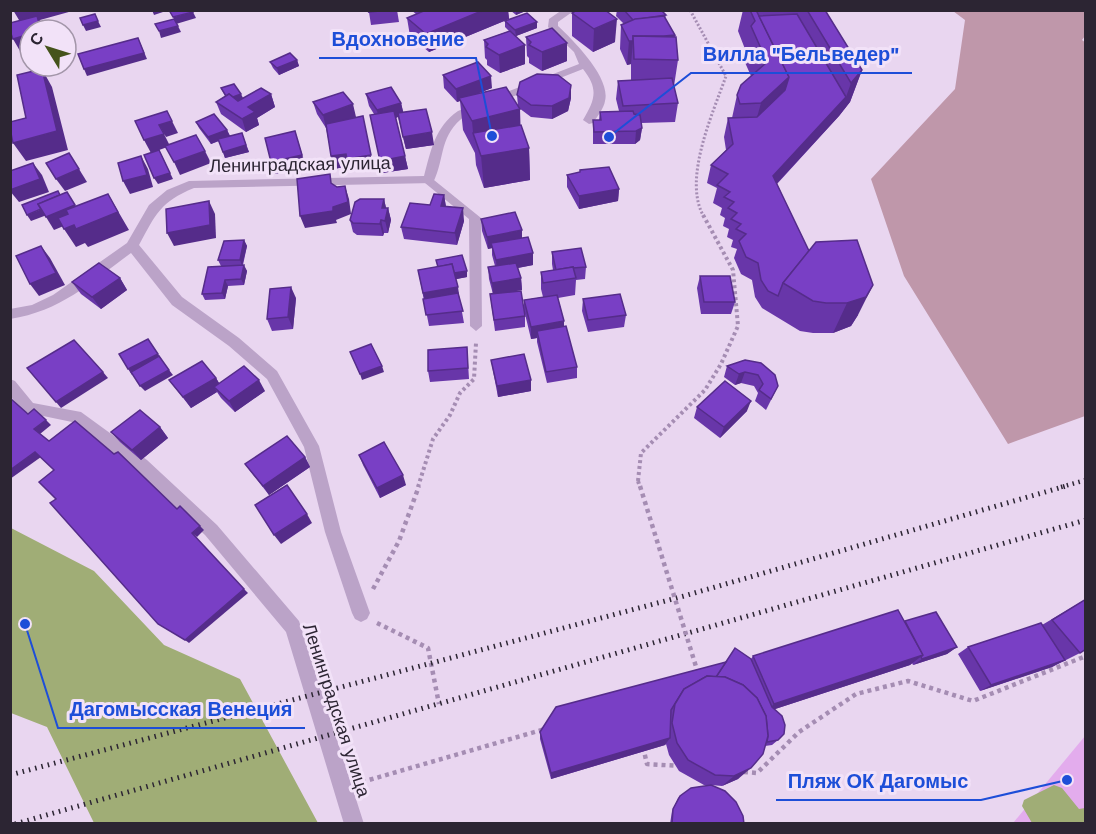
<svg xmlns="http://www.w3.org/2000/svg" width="1096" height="834" font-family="'Work Sans',sans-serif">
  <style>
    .green { fill: #bf97aa }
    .sand { fill: #e3aced }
    .water { fill: #a0ad76 }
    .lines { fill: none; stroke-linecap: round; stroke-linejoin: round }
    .path-far2 { stroke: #a58db3; stroke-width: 3; stroke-dasharray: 2 2; stroke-linecap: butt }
    .path-far1 { stroke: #a58db3; stroke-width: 4; stroke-dasharray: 3 3; stroke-linecap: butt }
    .path { stroke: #a58db3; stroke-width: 4.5; stroke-dasharray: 4 4; stroke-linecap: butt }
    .service { fill: #bba3c8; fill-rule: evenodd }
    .minor { fill: #bba3c8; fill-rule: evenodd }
    .rail-far1 { stroke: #2c2533; stroke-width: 4.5; stroke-dasharray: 1.5 4.5; stroke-linecap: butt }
    .rail { stroke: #2c2533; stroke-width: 5; stroke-dasharray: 1.5 5; stroke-linecap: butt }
    .path-bridge-far1 { stroke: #a58db3; stroke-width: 4; stroke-dasharray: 3 3; stroke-linecap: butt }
    .path-bridge { stroke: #a58db3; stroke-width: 4.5; stroke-dasharray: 4 4; stroke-linecap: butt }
    .wall { fill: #6836a9 }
    .shaded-wall { fill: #552c8a }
    .building { fill: #793fc5; stroke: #552c8a; stroke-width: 1.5 }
    .labels { text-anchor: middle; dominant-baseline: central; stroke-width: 6; stroke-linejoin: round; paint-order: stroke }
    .street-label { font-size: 18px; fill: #2c2533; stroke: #f2e2f8 }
    .leader { fill: none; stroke: #1d4ed8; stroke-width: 2 }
    .callout-dot { fill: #1d4ed8; stroke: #f2e2f8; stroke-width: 2 }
    .callout-label { font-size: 20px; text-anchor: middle; font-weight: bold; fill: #1d4ed8; stroke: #f2e2f8; stroke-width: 6; stroke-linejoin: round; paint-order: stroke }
  </style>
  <rect width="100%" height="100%" fill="#e9d6f0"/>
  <polygon class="green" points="953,11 1085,11 1085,36 1082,40 1086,43 1085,416 1008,444 904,276 871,179 955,89 965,20"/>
  <polygon class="sand" points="1085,736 1085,823 1013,823"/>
  <g class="water">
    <polygon points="11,528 94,571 164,645 240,679 318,823 94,823 47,727 11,713"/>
    <polygon points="1054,785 1062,788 1079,809 1085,808 1085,823 1032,823 1022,806 1024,800"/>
  </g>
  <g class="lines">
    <path class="path-far2" d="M690 10 726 76C713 113 683 178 703 215"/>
    <g class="path-far1">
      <polyline points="638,481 641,453 705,390 721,364 738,326 733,270 702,213"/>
      <polyline points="418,487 433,439 450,415 460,393 474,379 476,343"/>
    </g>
    <g class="path">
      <polyline points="373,589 399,541 419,486"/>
      <polyline points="377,623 428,648 439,704"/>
      <polyline points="643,747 647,764 680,766"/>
      <polyline points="744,772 757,773 799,732 856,694 908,681 973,701 1086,656"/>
      <polyline points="362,782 545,729"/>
    </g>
    <polygon class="service" points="429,176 481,218 482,326 476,331 470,326 469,219 425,183 425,177"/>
    <g class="minor">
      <path d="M562 10H575L558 22V26C574 41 611 78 605 101 604 108 597 117 593 123L589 124 583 120C595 100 599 89 583 69L466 115C438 136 446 156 433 183L194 188C160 202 156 214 139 245L182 297 239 338 277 371 319 446 341 532 370 613 367 619 361 622 355 619 352 613 325 532 304 447 267 379 229 346 172 305 131 253C90 283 61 311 10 319V309L32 305 53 295 127 243 149 205 167 190 189 181 424 176C431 150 435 127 458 111L579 64 574 52 548 27 549 19Z"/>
      <polygon points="10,379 15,381 33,403 81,412 147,460 217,525 299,621 364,824 344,824 286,632 205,535 135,470 72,422 24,412 10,396"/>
    </g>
    <polyline class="rail-far1" points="1061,487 1086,480"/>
    <g class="rail">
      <polyline points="10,775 684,596 1066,486"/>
      <polyline points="15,824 1086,520"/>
    </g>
    <polyline class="path-bridge-far1" points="638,481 640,487"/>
    <polyline class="path-bridge" points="640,486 698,673"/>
  </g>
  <g class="wall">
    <polygon points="370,10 397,10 399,22 371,25 369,12"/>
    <polygon points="411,10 508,10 509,19 429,52 410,36 407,18 416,14"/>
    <polygon points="510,10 528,10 516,15"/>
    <polygon points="617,10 661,10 666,15 665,18 675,35 678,60 674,86 678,103 675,122 641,123 642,128 640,140 635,144 593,144 593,120 599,120 600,112 619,111 616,99 618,81 631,80 631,64 627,65 620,49 621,25 624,24 616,16"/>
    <polygon points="743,10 825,10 862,70 850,102 839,116 777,184 809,251 858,315 851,326 833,333 813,333 800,331 762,308 755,297 752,280 741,274 734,258 737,249 731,247 733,240 727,237 729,229 723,226 725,218 720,215 722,208 713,203 717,188 707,183 711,165 726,150 724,137 728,118 732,118 737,95 751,76 743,58 745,49 738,31"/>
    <polygon points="572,13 615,42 593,52 572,36"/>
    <polygon points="505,21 537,22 537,28 516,36 525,64 500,73 487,65 487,60 485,58 484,40 509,31 505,27"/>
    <polygon points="526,37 567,61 542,71 529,63 529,58 527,56"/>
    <polygon points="297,60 299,66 279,75 273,68 270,62"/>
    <polygon points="443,75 492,88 479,93 518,106 517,95 571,98 568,111 552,119 531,117 519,108 520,125 529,148 530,180 484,188 476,165 475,153 463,130 460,101 457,102 444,88"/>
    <polygon points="221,88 243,98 271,94 275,107 257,118 259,125 246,132 221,114 216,102 225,96"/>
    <polygon points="366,94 401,103 403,112 434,145 406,149 398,117 396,118 408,169 382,173 374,114 369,106"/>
    <polygon points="313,102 356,117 351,119 373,167 351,171 349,166 334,169 326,128 317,114"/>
    <polygon points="196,122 227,130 230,136 242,133 249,152 225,158 219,141 211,144 199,128"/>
    <polygon points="580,170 619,189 618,201 579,209 567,187 567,175 580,172"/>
    <polygon points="444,195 446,207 464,221 457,245 404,239 401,227"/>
    <polygon points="384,199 386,208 388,208 391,220 388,233 384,233 383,236 357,235 353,232 350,220"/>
    <polygon points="481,219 522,238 533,253 533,265 518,268 521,278 522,290 513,291 524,311 524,300 543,297 541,289 541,272 553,270 552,264 552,252 586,267 585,279 576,280 575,295 558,298 564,321 564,326 577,367 577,378 547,383 537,342 537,338 531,339 525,314 525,327 495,331 490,294 493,294 489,279 488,267 495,266 492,255 492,248 488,249 482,231"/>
    <polygon points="244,240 247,246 243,265 247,271 244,285 228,286 225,299 205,300 202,294 221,266 218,260"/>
    <polygon points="436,260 467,271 467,277 456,279 464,323 429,326 418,270 438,267"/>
    <polygon points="700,276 735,302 731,314 701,314 697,288"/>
    <polygon points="120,278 127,290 101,309 81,294 72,282"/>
    <polygon points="296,298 293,329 272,331 267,319"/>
    <polygon points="583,299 626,315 624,327 588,332 582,311"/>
    <polygon points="467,347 469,379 430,382 428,371"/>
    <polygon points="491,360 531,380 531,391 498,397 493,371"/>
    <polygon points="745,360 778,386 766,410 755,401 758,393 754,386 741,383 735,385 724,377 727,366"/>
    <polygon points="216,378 219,383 265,391 235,412 221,398 217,392 191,408 169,380"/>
    <polygon points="697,407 747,411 720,438 694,418"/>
    <polygon points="160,427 168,438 141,460 120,442 111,432"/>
    <polygon points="359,455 406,485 380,498 363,465"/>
    <polygon points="305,457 310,467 269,495 245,464"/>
    <polygon points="1086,599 1080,653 1052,667 980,691 958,654 968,647 1042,625"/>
    <polygon points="905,621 957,647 947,654 913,665 912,663 910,665 775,709 778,740 772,745 765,746 738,779 722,786 711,785 744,824 670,824 672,811 678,798 680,796 710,785 704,785 679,771 669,755 666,744 665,745 551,779 540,739 540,732 751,659 753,656"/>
  </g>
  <g class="shaded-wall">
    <polygon points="13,10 76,10 40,20 45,30 22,25"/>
    <polygon points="152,10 169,10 154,15"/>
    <polygon points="484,10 508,10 509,19 429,52 426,34"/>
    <polygon points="516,10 528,10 516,15"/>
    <polygon points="193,12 196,18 176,24 173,17"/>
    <polygon points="617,19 615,42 593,52 594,29"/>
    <polygon points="98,21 101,27 86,31 83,25"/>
    <polygon points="537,22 537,28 516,36 515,30"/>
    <polygon points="178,26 181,32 161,38 159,31"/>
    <polygon points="30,34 30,49 20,51 13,39"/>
    <polygon points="138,38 147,59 87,76 84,69"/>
    <polygon points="629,41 633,41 631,64 627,65"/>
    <polygon points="567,43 567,61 542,71 542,52"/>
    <polygon points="525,45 525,64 500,73 499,55"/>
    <polygon points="297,60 299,66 279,75 277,68"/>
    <polygon points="42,69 52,87 68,150 26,161 13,143 57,131"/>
    <polygon points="862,70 850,102 839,116 767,194 773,176 846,97 851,83"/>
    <polygon points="491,76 492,88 461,100 459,98 460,101 457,102 456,89"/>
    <polygon points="789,77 780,109 752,135 761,103"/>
    <polygon points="571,85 571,98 568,111 552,119 552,106"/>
    <polygon points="241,94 244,100 231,105 229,98"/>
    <polygon points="271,94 275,107 257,118 259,125 246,132 242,119 248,107"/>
    <polygon points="401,103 404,115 379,123 377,110"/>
    <polygon points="353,104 356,117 326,128 323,115"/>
    <polygon points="520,109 521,141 473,133 475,153 472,121"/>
    <polygon points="363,116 373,167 351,171 349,166 334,169 331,156"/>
    <polygon points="172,121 178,133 166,137 159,125"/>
    <polygon points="642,128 640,140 635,144 636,131"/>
    <polygon points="227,130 230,136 211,144 208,137"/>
    <polygon points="295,131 306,167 275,174 271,162"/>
    <polygon points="432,132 434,145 406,149 403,137"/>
    <polygon points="164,134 170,146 151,153 144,140"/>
    <polygon points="246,145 249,152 225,158 223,152"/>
    <polygon points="529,148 530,180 484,188 481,156"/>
    <polygon points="159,150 173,179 158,184 154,178"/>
    <polygon points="205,151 211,163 180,175 174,162"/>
    <polygon points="141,156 148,169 153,187 130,194 123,181"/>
    <polygon points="405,156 408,169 382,173 380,161"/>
    <polygon points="33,163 42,175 49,192 19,202 10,191 10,190"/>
    <polygon points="79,169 87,182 65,191 56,179"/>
    <polygon points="345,186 349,199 351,214 336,220 337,223 305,228 300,216 333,207"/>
    <polygon points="619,189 618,201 579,209 579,196"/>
    <polygon points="67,192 83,218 54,230 46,217"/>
    <polygon points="108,194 129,230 88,247 85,243 76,247 64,229"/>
    <polygon points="444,195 446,207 441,206"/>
    <polygon points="384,199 387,212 388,208 391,220 388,233 382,208"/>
    <polygon points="64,200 68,207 31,221 27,215"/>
    <polygon points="209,201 215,214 216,238 174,246 167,233"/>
    <polygon points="463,208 464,221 457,245 455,233"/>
    <polygon points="381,220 384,233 383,236 380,224"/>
    <polygon points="522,230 522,242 491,243 492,248 488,249 487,237"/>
    <polygon points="244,240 247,246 242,266 240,260"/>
    <polygon points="41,246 50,258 65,285 39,296 30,284"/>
    <polygon points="533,253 533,265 497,272 496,260"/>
    <polygon points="244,265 247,271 244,285 241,279"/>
    <polygon points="467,271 467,277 442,282 441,276"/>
    <polygon points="120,278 127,290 101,309 92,297"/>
    <polygon points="521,278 522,290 493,295 492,283"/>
    <polygon points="225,280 228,286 225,299 222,293"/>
    <polygon points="873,285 858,315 851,326 833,333 847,303"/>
    <polygon points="291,287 296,298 293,329 288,317"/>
    <polygon points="458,287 460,304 427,310 423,293"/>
    <polygon points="564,321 564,333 537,331 537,338 531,339 531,327"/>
    <polygon points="148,339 162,360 132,375 128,369"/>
    <polygon points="382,366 384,372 362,380 360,374"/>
    <polygon points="169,370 173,375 145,391 140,386"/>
    <polygon points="103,372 108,378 61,408 56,402"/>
    <polygon points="745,372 741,383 735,385 739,374"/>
    <polygon points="216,378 222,388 214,387 217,392 191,408 183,397"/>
    <polygon points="259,380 265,391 235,412 229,401"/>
    <polygon points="531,380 531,391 498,397 497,386"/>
    <polygon points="751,401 747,411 720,438 724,427"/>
    <polygon points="46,420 51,425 40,434 34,429"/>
    <polygon points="160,427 168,438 141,460 132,450"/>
    <polygon points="35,452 41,457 10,479 10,470"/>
    <polygon points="305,457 310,467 269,495 263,486"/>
    <polygon points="403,475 406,485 380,498 377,488"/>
    <polygon points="307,514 312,523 281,544 274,535"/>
    <polygon points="200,526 204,530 197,537 192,533"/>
    <polygon points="244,589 248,593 189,643 185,640"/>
    <polygon points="957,647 947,654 913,665 922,659"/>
    <polygon points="923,655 910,665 766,712 774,704"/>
    <polygon points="1065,660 1052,667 980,691 991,685"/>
    <polygon points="670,738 665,745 551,779 551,773"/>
    <polygon points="751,768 738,779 722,786 734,776"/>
  </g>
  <g class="building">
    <polygon points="169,10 192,10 193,12 173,17"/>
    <polygon points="370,10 389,10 369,12"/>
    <polygon points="426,10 484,10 426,34 407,18"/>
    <polygon points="577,10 605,10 617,19 594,29 572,13"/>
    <polygon points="624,10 661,10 666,15 633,20"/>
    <polygon points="750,10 756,10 789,77 761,103 740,104 737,95 741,85 767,62 751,26 755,21"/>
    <polygon points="807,10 825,10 862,70 851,83"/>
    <polygon points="527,13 537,22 515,30 505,21"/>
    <polygon points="95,14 98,21 83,25 80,18"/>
    <polygon points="797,14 846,97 773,176 809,251 783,283 778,296 768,291 761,280 758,263 746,257 739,241 746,234 736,229 741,224 731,219 737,213 728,208 734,202 724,197 730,192 717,185 728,174 711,165 733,144 728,118 757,117 785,90 789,77 759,16"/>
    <polygon points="37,16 41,30 30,30 30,34 13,39 10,31 10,23"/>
    <polygon points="664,16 675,35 664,36 633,36 633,41 629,41 621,25 635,19"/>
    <polygon points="174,19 178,26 159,31 155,24"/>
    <polygon points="552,28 567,43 542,52 529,45 531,42 526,37"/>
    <polygon points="510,31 525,45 499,55 486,47 488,44 484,40"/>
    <polygon points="633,36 676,37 678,60 634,59"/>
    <polygon points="138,38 144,53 84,69 78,54"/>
    <polygon points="290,53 297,60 277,68 270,62"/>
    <polygon points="478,62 491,76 456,89 443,75"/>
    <polygon points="42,69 57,131 13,143 10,129 10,122 26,118 17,75"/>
    <polygon points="537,74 558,75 571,85 569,98 552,106 531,105 517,95 520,82"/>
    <polygon points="672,78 678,103 623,106 618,81"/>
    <polygon points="234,84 241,94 233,97 229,94 226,96 221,88"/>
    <polygon points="391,87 401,103 377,110 366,94"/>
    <polygon points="506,87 520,109 472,121 459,98"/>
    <polygon points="261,88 271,94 248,107 255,112 242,119 216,102 229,94 238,101"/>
    <polygon points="343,92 353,104 323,115 313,102"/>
    <polygon points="426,109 432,132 403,137 398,113"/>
    <polygon points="167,111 172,121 159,125 164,134 144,140 135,121"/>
    <polygon points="394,111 405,156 380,161 370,115"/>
    <polygon points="633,111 634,114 640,115 642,128 636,131 594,132 593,120 601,120 600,112"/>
    <polygon points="214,114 227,130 208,137 196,122"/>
    <polygon points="363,116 371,155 347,159 346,154 331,156 326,124"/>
    <polygon points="521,125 529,148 481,156 473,133"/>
    <polygon points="295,131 302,155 271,162 265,138"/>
    <polygon points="242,133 246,145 223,152 218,139"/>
    <polygon points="196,135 205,151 174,162 165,146"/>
    <polygon points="159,150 170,173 154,178 144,155"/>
    <polygon points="69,153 79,169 56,179 46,163"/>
    <polygon points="141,156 147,175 123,181 118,163"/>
    <polygon points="33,163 40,179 10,190 10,171"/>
    <polygon points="609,167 619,189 579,196 567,175 580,172 580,170"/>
    <polygon points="330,174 331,183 337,187 345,186 348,202 333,207 333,211 300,216 297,179"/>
    <polygon points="58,191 60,195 38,204 41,209 27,215 22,205"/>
    <polygon points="67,192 75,205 46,217 38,204"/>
    <polygon points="108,194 118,212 76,229 74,225 64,229 58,218 68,214 66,210"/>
    <polygon points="434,194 444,195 441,206 463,208 455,233 401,227 410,203 430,205"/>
    <polygon points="360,199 384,199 382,208 388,208 385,221 381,220 380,224 353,223 350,220 355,202"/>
    <polygon points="209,201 210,225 167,233 166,209"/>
    <polygon points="515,212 522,230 487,237 481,219"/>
    <polygon points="528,237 533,253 496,260 491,243"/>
    <polygon points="244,240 240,260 218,260 224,241"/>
    <polygon points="857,240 873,285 866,297 847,303 826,303 813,301 783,283 816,242"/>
    <polygon points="41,246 56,273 30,284 16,256"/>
    <polygon points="581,248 586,267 573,268 573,267 556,270 552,252"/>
    <polygon points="462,255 467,271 454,273 452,264 438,267 436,260"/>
    <polygon points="99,263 120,278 92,297 72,282"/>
    <polygon points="516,263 521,278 492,283 488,267"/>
    <polygon points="452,264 458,287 423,293 418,270"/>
    <polygon points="244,265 241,279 225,280 222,293 202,294 208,267"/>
    <polygon points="573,267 576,278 543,283 541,272"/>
    <polygon points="700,276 730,276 735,302 704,302"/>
    <polygon points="291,287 288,317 267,319 270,289"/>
    <polygon points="521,291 525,316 494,320 490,294"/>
    <polygon points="458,293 463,311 426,315 423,299"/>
    <polygon points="620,294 626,315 588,320 583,299"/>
    <polygon points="557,295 564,321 531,327 524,300"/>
    <polygon points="566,326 577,367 546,372 537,331"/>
    <polygon points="148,339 158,354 128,369 119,354"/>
    <polygon points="74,340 103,372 56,402 27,368"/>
    <polygon points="371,344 382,366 360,374 350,352"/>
    <polygon points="467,347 468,368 428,371 428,350"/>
    <polygon points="524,354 531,380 497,386 491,360"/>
    <polygon points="159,356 169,370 140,386 131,372"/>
    <polygon points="745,360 761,363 775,375 778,386 771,399 759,390 763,384 758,375 745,372 739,374 727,366"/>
    <polygon points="202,361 216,378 183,397 169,380"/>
    <polygon points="244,366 259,380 229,401 214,387"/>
    <polygon points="725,381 751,401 724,427 697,407"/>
    <polygon points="10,398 28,414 34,409 46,420 34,429 49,441 75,421 114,454 118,452 177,509 180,506 200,526 192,533 244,589 185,640 158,624 50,503 56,499 39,482 54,470 35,452 10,470"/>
    <polygon points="140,410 160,427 132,450 111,432"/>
    <polygon points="287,436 305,457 263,486 245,464"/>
    <polygon points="384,442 403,475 377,488 359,455"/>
    <polygon points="287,485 307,514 274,535 255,505"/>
    <polygon points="1086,599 1086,649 1080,653 1052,620"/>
    <polygon points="898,610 923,655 774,704 753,656"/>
    <polygon points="936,612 957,647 922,659 921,657 923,655 905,621"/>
    <polygon points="1041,623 1065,660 991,685 968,647"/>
    <polygon points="735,648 751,659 772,707 782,716 785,725 784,734 778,740 767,742 768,736 766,716 757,698 743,685 725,677 716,677"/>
    <polygon points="726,662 716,677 707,676 684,689 671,710 670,738 551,773 540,732 556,707"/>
    <polygon points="707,676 725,677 743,685 757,698 766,716 768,736 763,754 751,768 734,776 715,775 688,760 677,743 672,723 675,704 684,689"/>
    <polygon points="711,785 725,791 736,802 743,816 744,824 672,824 673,809 680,796 691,788"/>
  </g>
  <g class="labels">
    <g class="street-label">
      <text transform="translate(300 164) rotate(-1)">Ленинградская улица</text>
      <text transform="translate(337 710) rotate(72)">Ленинградская улица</text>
    </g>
  </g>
  <path class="leader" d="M492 136L476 58H319M609 137L691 73H912M25 624L58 728H305M1067 780L981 800H776"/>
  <g class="callout-dot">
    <circle cx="492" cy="136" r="6"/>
    <circle cx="609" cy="137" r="6"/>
    <circle cx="25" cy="624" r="6"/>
    <circle cx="1067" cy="780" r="6"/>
  </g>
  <g class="callout-label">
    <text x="398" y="46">Вдохновение</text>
    <text x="801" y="61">Вилла "Бельведер"</text>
    <text x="181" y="716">Дагомысская Венеция</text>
    <text x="878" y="788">Пляж ОК Дагомыс</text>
  </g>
  <rect width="1096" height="834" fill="none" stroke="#2c2533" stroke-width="24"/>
  <g transform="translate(48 48) rotate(308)"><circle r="28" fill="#f2e2f8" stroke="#a396a9" stroke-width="1.5"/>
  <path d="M0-4.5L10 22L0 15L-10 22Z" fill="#45531b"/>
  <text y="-9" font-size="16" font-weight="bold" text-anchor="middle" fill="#2c2533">С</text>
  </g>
</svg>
